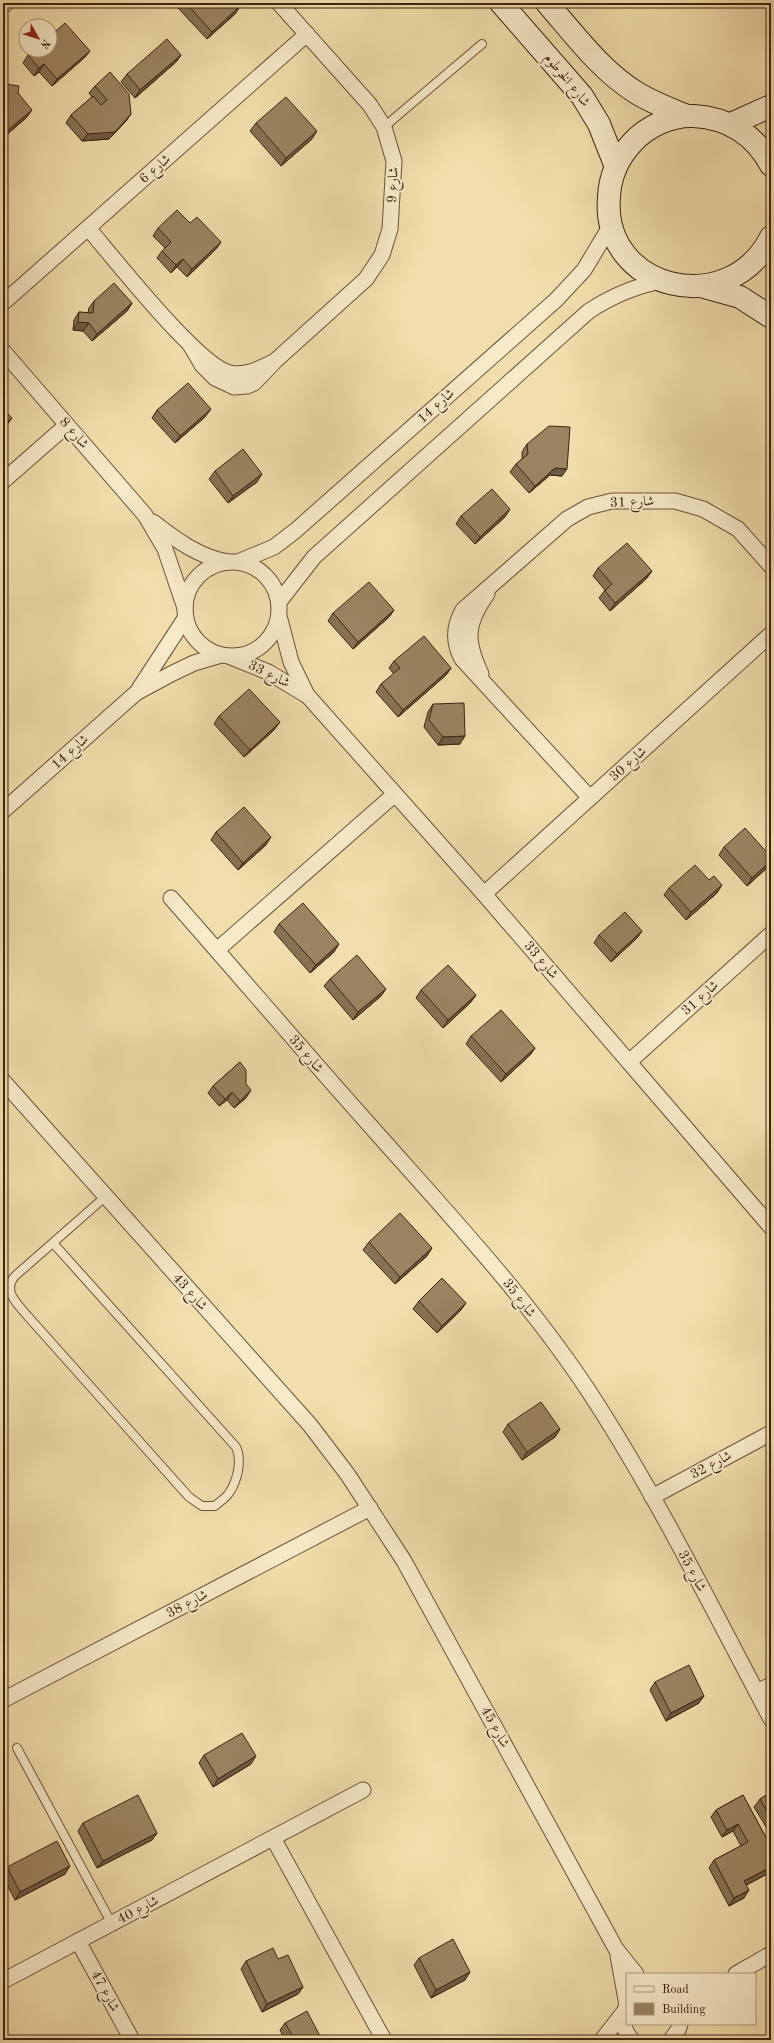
<svg xmlns="http://www.w3.org/2000/svg" width="774" height="2043" font-family="'Old Standard TT',Amiri,serif">
  <style>
    .lines { fill: none; stroke-linecap: round; stroke-linejoin: round }
    .lane-casing { stroke: #6b5238; stroke-width: 10 }
    .street-casing { stroke: #6b5238; stroke-width: 17 }
    .secondary-casing { stroke: #3e2311; stroke-width: 24 }
    .lane { stroke: #f7eac9; stroke-width: 8 }
    .street { stroke: #f7eac9; stroke-width: 15 }
    .secondary { stroke: #f7eac9; stroke-width: 22 }
    .wall { fill: #867254; stroke: #3e2311 }
    .shaded-wall { fill: #6d5c45; stroke: #3e2311 }
    .building { fill: #9c8462; stroke: #3e2311 }
    .labels { text-anchor: middle; dominant-baseline: central; stroke-width: 3.5; stroke-linejoin: round; paint-order: stroke }
    .street-label { font-size: 14px; fill: #3e2311; stroke: #f7eac9 }
  </style>
  <rect width="100%" height="100%" fill="#f2deac"/>
  <filter id="stains"><feTurbulence type="fractalNoise" baseFrequency=".005" numOctaves="4"/><feColorMatrix values="0 0 0 0 .2 0 0 0 0 .09 0 0 0 0 .02 0 0 0 .5 -.17"/></filter>
  <radialGradient id="worn" r=".72"><stop offset=".6" stop-color="#630" stop-opacity="0"/><stop offset="1" stop-color="#630" stop-opacity=".3"/></radialGradient>
  <g class="lines">
    <g class="lane-casing">
      <g id="lane">
        <polyline points="384,127 482,44"/>
        <path d="M53 1243 236 1447C242 1460 238 1480 229 1493 226 1498 219 1502 215 1506H202L189 1497 24 1312C15 1301 3 1290 15 1276L105 1197"/>
        <polyline points="17,1748 112,1924"/>
      </g>
    </g>
    <g class="street-casing">
      <g id="street">
        <polyline points="3,6 6,3"/>
        <path d="M88 228C113 257 198 366 230 373 245 376 257 370 271 363"/>
        <polyline points="3,303 307,34"/>
        <polyline points="191,346 202,365 215,378 234,387 247,386 254,383 275,361 366,279 382,255 390,229 394,161 384,127 370,105 279,3"/>
        <polyline points="3,351 145,515 165,549 185,608"/>
        <polyline points="3,481 67,425"/>
        <path d="M153 522C176 540 199 557 228 562"/>
        <circle cx="232" cy="609" r="47"/>
        <polyline points="238,562 274,547 295,531 556,300 584,270 611,225"/>
        <path d="M279 602 314 557 589 311C612 296 635 286 662 281"/>
        <polyline points="279,616 291,662 307,695 484,894 771,1227"/>
        <polyline points="231,657 268,672 306,695"/>
        <path d="M481 674C465 640 466 624 487 594"/>
        <polyline points="139,689 186,617"/>
        <path d="M590 798 462 659C453 642 453 627 463 610L567 519 588 507 612 501H675L703 509 738 529 771 566"/>
        <polyline points="3,811 136,693 171,674 194,663 221,655"/>
        <polyline points="484,894 771,634"/>
        <path d="M171 898C239 975 305 1053 374 1130 452 1218 534 1305 597 1404 661 1504 715 1614 771 1719"/>
        <polyline points="217,950 395,794"/>
        <polyline points="629,1062 771,934"/>
        <polyline points="3,1081 310,1425 348,1475 404,1561 616,1949 636,1974"/>
        <polyline points="652,1497 771,1433"/>
        <polyline points="757,1692 771,1685"/>
        <polyline points="3,1700 370,1508"/>
        <polyline points="273,1838 384,2040"/>
        <polyline points="78,1941 132,2040"/>
        <polyline points="618,1956 627,2005"/>
        <polyline points="736,1974 771,1954"/>
        <polyline points="3,1981 363,1790"/>
        <path d="M627 2005C621 2017 622 2029 632 2040"/>
        <polyline points="602,2040 624,2012"/>
        <polyline points="671,2040 678,2030 680,2024"/>
      </g>
    </g>
    <g class="secondary-casing">
      <g id="secondary">
        <polyline points="501,3 582,96 599,124 616,167"/>
        <path d="M547 3C575 35 601 71 637 93 653 103 670 109 687 116"/>
        <polyline points="731,124 771,106"/>
        <path d="M771 165C755 135 728 118 694 116 672 115 647 126 632 143 618 158 610 176 609 197 601 290 729 321 771 237"/>
        <polyline points="704,287 740,297 771,317"/>
      </g>
    </g>
    <use href="#lane" class="lane"/>
    <use href="#street" class="street"/>
    <use href="#secondary" class="secondary"/>
  </g>
  <g class="wall">
    <polygon points="182,3 237,3 240,6 235,14 207,39 178,8"/>
    <polygon points="90,51 84,58 52,86 39,72 34,76 23,63 28,55"/>
    <polygon points="181,55 176,62 135,98 121,82 127,74"/>
    <polygon points="3,86 18,93 27,117 3,138"/>
    <polygon points="95,86 131,114 126,121 109,139 82,141 66,123 71,115 92,97 89,93"/>
    <polygon points="256,123 312,139 281,166 250,131"/>
    <polygon points="190,223 221,242 216,249 187,277 177,267 171,273 157,258 162,251 165,248 153,236 158,228"/>
    <polygon points="94,301 132,303 127,311 92,341 83,331 73,330 74,320 79,312 88,313 89,308"/>
    <polygon points="157,410 205,417 175,443 152,418"/>
    <polygon points="527,444 562,476 550,475 529,493 510,472 516,464 522,459 522,452"/>
    <polygon points="215,471 257,482 228,503 209,479"/>
    <polygon points="461,516 505,517 475,544 456,524"/>
    <polygon points="598,568 652,571 646,579 610,611 599,598 605,590 593,576"/>
    <polygon points="394,610 389,617 353,649 328,621 333,613"/>
    <polygon points="394,661 451,668 446,675 398,717 376,692 381,684 394,674 389,668"/>
    <polygon points="433,704 460,744 438,745 424,727 428,712"/>
    <polygon points="219,716 274,730 244,757 214,724"/>
    <polygon points="216,832 266,845 238,870 211,840"/>
    <polygon points="724,847 771,857 771,862 768,867 747,886 719,855"/>
    <polygon points="709,880 717,893 686,920 664,895 669,888"/>
    <polygon points="279,924 334,952 310,973 274,932"/>
    <polygon points="642,931 637,938 611,962 594,943 599,935"/>
    <polygon points="330,979 381,996 353,1020 324,986"/>
    <polygon points="421,990 476,995 470,1003 443,1028 416,998"/>
    <polygon points="471,1036 535,1048 530,1055 501,1082 466,1044"/>
    <polygon points="240,1062 246,1098 234,1108 227,1100 219,1106 208,1093 213,1086"/>
    <polygon points="369,1242 427,1256 395,1284 363,1250"/>
    <polygon points="419,1301 461,1310 437,1333 413,1309"/>
    <polygon points="508,1424 560,1429 555,1437 522,1460 503,1432"/>
    <polygon points="655,1682 699,1703 666,1721 650,1690"/>
    <polygon points="204,1755 251,1764 213,1787 199,1763"/>
    <polygon points="771,1792 771,1835 754,1807 760,1799"/>
    <polygon points="743,1795 771,1847 771,1872 746,1885 744,1898 729,1906 709,1868 714,1860 741,1846 733,1831 722,1837 711,1817 716,1810"/>
    <polygon points="83,1823 157,1833 152,1840 97,1868 78,1831"/>
    <polygon points="7,1867 65,1874 15,1900 3,1877 3,1873"/>
    <polygon points="419,1958 465,1980 431,1998 414,1965"/>
    <polygon points="278,1959 303,1987 298,1994 262,2012 241,1969 246,1961"/>
    <polygon points="285,2023 322,2040 285,2040 280,2030"/>
  </g>
  <g class="shaded-wall">
    <polygon points="240,6 235,14 207,39 212,32"/>
    <polygon points="90,51 84,58 52,86 57,79"/>
    <polygon points="181,55 176,62 135,98 140,90"/>
    <polygon points="44,64 39,72 34,76 39,68"/>
    <polygon points="32,110 27,117 3,138 7,131"/>
    <polygon points="131,114 126,121 109,139 82,141 88,134"/>
    <polygon points="317,131 312,139 281,166 286,158"/>
    <polygon points="221,242 216,249 187,277 192,269"/>
    <polygon points="183,259 177,267 171,273 176,265"/>
    <polygon points="132,303 127,311 92,341 97,334"/>
    <polygon points="78,322 89,323 83,331 73,330"/>
    <polygon points="211,409 205,417 175,443 180,436"/>
    <polygon points="12,418 6,426 3,429 3,426"/>
    <polygon points="555,468 567,469 562,476 550,475 529,493 535,486"/>
    <polygon points="262,474 257,482 228,503 233,496"/>
    <polygon points="510,509 505,517 475,544 480,537"/>
    <polygon points="652,571 646,579 610,611 615,603"/>
    <polygon points="394,610 389,617 353,649 358,642"/>
    <polygon points="451,668 446,675 398,717 403,710"/>
    <polygon points="280,722 274,730 244,757 250,750"/>
    <polygon points="465,736 460,744 438,745 443,737"/>
    <polygon points="271,837 266,845 238,870 243,863"/>
    <polygon points="771,861 771,862 768,867 747,886 752,878"/>
    <polygon points="722,885 717,893 686,920 691,912"/>
    <polygon points="642,931 637,938 611,962 617,954"/>
    <polygon points="339,944 334,952 310,973 316,965"/>
    <polygon points="386,989 381,996 353,1020 358,1012"/>
    <polygon points="476,995 470,1003 443,1028 448,1020"/>
    <polygon points="535,1048 530,1055 501,1082 506,1074"/>
    <polygon points="251,1090 246,1098 234,1108 240,1101"/>
    <polygon points="232,1092 227,1100 219,1106 225,1099"/>
    <polygon points="432,1248 427,1256 395,1284 400,1277"/>
    <polygon points="466,1303 461,1310 437,1333 442,1326"/>
    <polygon points="560,1429 555,1437 522,1460 527,1452"/>
    <polygon points="704,1696 699,1703 666,1721 671,1713"/>
    <polygon points="256,1756 251,1764 213,1787 218,1779"/>
    <polygon points="738,1824 733,1831 722,1837 727,1830"/>
    <polygon points="157,1833 152,1840 97,1868 103,1861"/>
    <polygon points="70,1866 65,1874 15,1900 20,1892"/>
    <polygon points="771,1867 771,1872 739,1889 744,1881"/>
    <polygon points="749,1890 744,1898 729,1906 734,1898"/>
    <polygon points="470,1972 465,1980 431,1998 436,1990"/>
    <polygon points="303,1987 298,1994 262,2012 267,2004"/>
  </g>
  <g class="building">
    <polygon points="186,3 237,3 240,6 212,32"/>
    <polygon points="65,23 90,51 57,79 44,64 39,68 28,55 34,50 50,50 50,36"/>
    <polygon points="167,39 181,55 140,90 127,74"/>
    <polygon points="110,72 129,94 131,114 115,132 88,134 71,115 93,96 101,105 107,100 95,86"/>
    <polygon points="6,84 19,86 18,93 32,110 7,131 3,126 3,86"/>
    <polygon points="286,97 317,131 286,158 256,123"/>
    <polygon points="177,210 190,223 197,217 221,242 192,269 183,259 176,265 162,251 171,242 158,228"/>
    <polygon points="114,283 132,303 97,334 89,323 78,322 79,312 93,313 94,301"/>
    <polygon points="188,383 211,409 180,436 157,410"/>
    <polygon points="3,409 12,418 3,426"/>
    <polygon points="549,426 570,427 567,469 555,468 535,486 516,464 528,454 527,444"/>
    <polygon points="243,449 262,474 233,496 215,471"/>
    <polygon points="492,489 510,509 480,537 461,516"/>
    <polygon points="627,543 652,571 615,603 605,591 612,584 598,568"/>
    <polygon points="369,582 394,610 358,642 333,613"/>
    <polygon points="424,636 451,668 403,710 381,684 400,668 394,661"/>
    <polygon points="249,689 280,722 250,750 219,716"/>
    <polygon points="464,703 465,736 443,737 429,720 433,704"/>
    <polygon points="244,807 271,837 243,863 216,832"/>
    <polygon points="745,828 771,857 771,861 752,878 724,847"/>
    <polygon points="695,865 709,880 714,876 722,885 691,912 669,888"/>
    <polygon points="303,903 339,944 316,965 279,924"/>
    <polygon points="625,912 642,931 617,954 599,935"/>
    <polygon points="357,955 386,989 358,1012 330,979"/>
    <polygon points="448,965 476,995 448,1020 421,990"/>
    <polygon points="501,1010 535,1048 506,1074 471,1036"/>
    <polygon points="240,1062 246,1070 246,1084 251,1090 240,1101 232,1092 225,1099 213,1086"/>
    <polygon points="400,1213 432,1248 400,1277 369,1242"/>
    <polygon points="442,1278 466,1303 442,1326 419,1301"/>
    <polygon points="541,1402 560,1429 527,1452 508,1424"/>
    <polygon points="689,1665 704,1696 671,1713 655,1682"/>
    <polygon points="242,1733 256,1756 218,1779 204,1755"/>
    <polygon points="771,1792 771,1819 760,1799"/>
    <polygon points="138,1795 157,1833 103,1861 83,1823"/>
    <polygon points="743,1795 771,1847 771,1867 744,1881 749,1890 734,1898 714,1860 748,1842 738,1824 727,1830 716,1810"/>
    <polygon points="57,1841 70,1866 20,1892 7,1867"/>
    <polygon points="453,1939 470,1972 436,1990 419,1958"/>
    <polygon points="273,1948 278,1959 288,1955 303,1987 267,2004 246,1961"/>
    <polygon points="307,2011 322,2040 295,2040 285,2023"/>
  </g>
  <g class="labels">
    <g class="street-label">
      <text transform="translate(567 80) rotate(51)">شارع الخرطوم</text>
      <text transform="translate(155 169) rotate(-41)">شارع 6</text>
      <text transform="translate(393 185) rotate(-87)">شارع 9</text>
      <text transform="translate(436 406) rotate(-42)">شارع 14</text>
      <text transform="translate(74 433) rotate(49)">شارع 8</text>
      <text transform="translate(632 502) rotate(-2)">شارع 31</text>
      <text transform="translate(269 674) rotate(27)">شارع 33</text>
      <text transform="translate(70 752) rotate(-42)">شارع 14</text>
      <text transform="translate(628 764) rotate(-42)">شارع 30</text>
      <text transform="translate(541 960) rotate(49)">شارع 33</text>
      <text transform="translate(700 998) rotate(-42)">شارع 31</text>
      <text transform="translate(306 1054) rotate(49)">شارع 35</text>
      <text transform="translate(190 1292) rotate(48)">شارع 43</text>
      <text transform="translate(519 1298) rotate(52)">شارع 35</text>
      <text transform="translate(711 1465) rotate(-28)">شارع 32</text>
      <text transform="translate(692 1571) rotate(62)">شارع 35</text>
      <text transform="translate(187 1604) rotate(-28)">شارع 38</text>
      <text transform="translate(495 1727) rotate(61)">شارع 45</text>
      <text transform="translate(138 1910) rotate(-28)">شارع 40</text>
      <text transform="translate(105 1991) rotate(61)">شارع 47</text>
    </g>
  </g>
  <rect width="774" height="2043" fill="none" stroke="#f2deac" stroke-width="16"/>
  <rect x="4" y="4" width="766" height="2035" fill="none" stroke="#3e2311" stroke-width="2"/>
  <rect x="8" y="8" width="758" height="2027" fill="none" stroke="#3e2311"/>
  <rect x="626" y="1973" width="130" height="52" fill="#f7eac9" stroke="#ad9a7f"/>
  <rect x="634" y="1986" width="20" height="6" fill="#f7eac9" stroke="#ad9a7f"/>
  <text x="662" y="1993" font-size="12" fill="#3e2311">Road</text>
  <rect x="634" y="2003" width="20" height="12" fill="#9c8462" stroke="#ad9a7f"/>
  <text x="662" y="2013" font-size="12" fill="#3e2311">Building</text>
  <g transform="translate(38 38) rotate(129)"><circle r="19" fill="#f7eac9" stroke="#ad9a7f"/>
  <path d="M0-3L7 15L0 10L-7 15Z" fill="#8f2418"/>
  <text y="-6" font-size="11" font-weight="bold" text-anchor="middle" fill="#3e2311">N</text>
  </g>
  <rect width="100%" height="100%" filter="url(#stains)"/>
  <rect width="100%" height="100%" fill="url(#worn)"/>
</svg>
